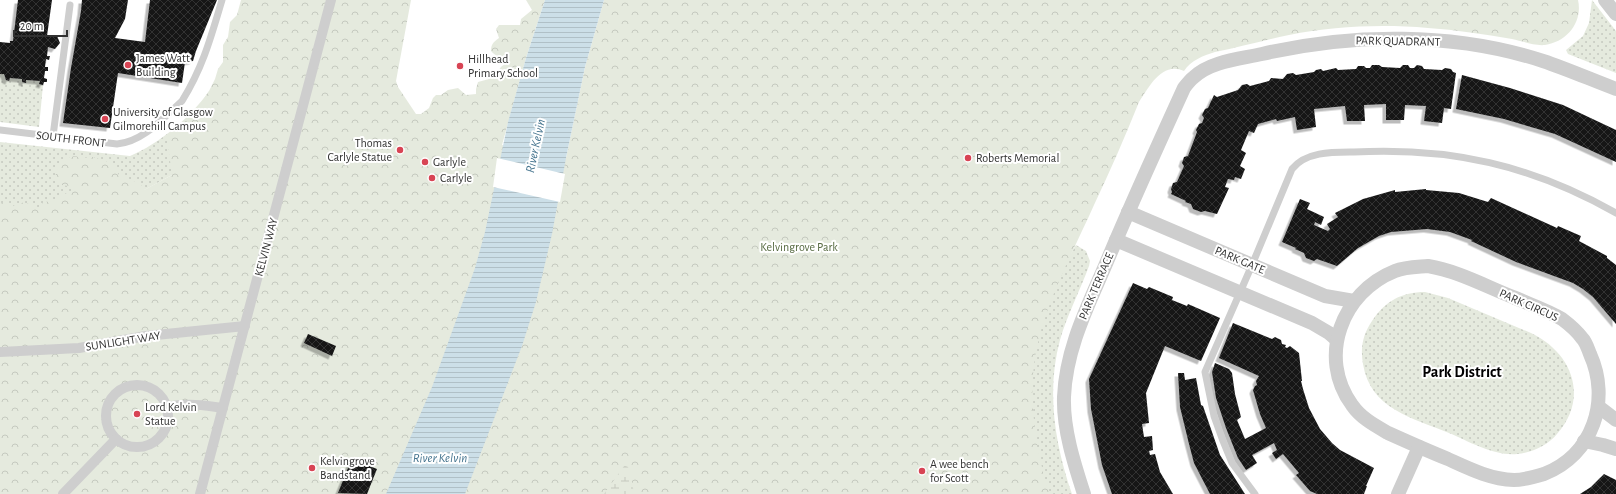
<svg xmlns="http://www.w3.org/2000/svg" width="1616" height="494" font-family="'Alegreya Sans',sans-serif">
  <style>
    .grass { fill: url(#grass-dots) }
    .forest { fill: url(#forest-crowns) }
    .wetland { fill: url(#wetland-marsh) }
    .water { fill: url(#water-rules) }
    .pier { fill: #fff }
    .building { fill: url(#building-cross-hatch); filter: url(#shadow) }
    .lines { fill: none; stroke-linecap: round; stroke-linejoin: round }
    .service { stroke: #cecece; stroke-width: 7 }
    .pedestrian { stroke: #cecece; stroke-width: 10 }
    .minor { stroke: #cecece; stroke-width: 14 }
    .poi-dot { fill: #d84454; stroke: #fff; stroke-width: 1.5 }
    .labels { text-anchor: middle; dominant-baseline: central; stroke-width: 4; stroke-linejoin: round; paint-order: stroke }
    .street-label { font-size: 12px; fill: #313131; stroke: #fff }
    .poi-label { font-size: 12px; fill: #313131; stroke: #fff; text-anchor: start }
    .park-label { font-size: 12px; fill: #566a41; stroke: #fff }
    .water-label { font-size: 13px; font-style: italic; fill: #45748e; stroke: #fff }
    .district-label { font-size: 16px; font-weight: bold; fill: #000; stroke: #fff }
  </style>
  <defs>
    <pattern id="grass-dots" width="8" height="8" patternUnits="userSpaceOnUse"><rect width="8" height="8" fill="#e5eade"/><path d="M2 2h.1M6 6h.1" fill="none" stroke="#c5c9bf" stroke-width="1.8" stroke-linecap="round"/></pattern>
    <pattern id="forest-crowns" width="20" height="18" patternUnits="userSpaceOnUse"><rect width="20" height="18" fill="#e5eade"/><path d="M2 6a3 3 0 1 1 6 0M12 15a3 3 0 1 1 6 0" fill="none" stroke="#c5c9bf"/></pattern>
    <pattern id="wetland-marsh" width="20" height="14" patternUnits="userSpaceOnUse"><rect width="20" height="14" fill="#e5eade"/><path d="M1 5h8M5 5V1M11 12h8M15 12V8" fill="none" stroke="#c5c9bf"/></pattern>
    <pattern id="water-rules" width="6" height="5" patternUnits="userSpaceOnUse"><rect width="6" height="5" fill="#ccdfe8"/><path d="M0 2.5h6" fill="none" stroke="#b0c0c7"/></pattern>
    <pattern id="building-cross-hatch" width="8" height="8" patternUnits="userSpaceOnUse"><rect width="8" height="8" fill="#181818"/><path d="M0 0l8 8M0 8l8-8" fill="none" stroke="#313131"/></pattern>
    <filter id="shadow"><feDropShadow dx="-3.5" dy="3.5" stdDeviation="0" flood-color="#0004"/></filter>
  </defs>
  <rect width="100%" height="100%" fill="#fff"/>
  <g class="grass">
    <polygon points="1592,0 1616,31 1616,73 1568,54 1566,50 1583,36 1589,23"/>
    <polygon points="0,74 4,74 6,80 9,81 10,78 22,79 22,82 26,83 26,80 40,81 39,84 43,85 39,127 0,122"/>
    <path d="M209 91 191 156 172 175 78 226 0 231V142L130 156C159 144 192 116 209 91Z"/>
    <path d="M1076 245 1086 251 1090 261 1089 266C1080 291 1067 315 1060 340 1046 391 1055 445 1072 494H928Z"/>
    <path d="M1425 292 1448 298 1531 333C1573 353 1589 398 1557 434 1548 445 1532 453 1517 454 1494 456 1470 442 1449 433 1413 418 1370 409 1363 364 1360 348 1363 334 1372 321 1385 301 1402 292 1425 292Z"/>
  </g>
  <path class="forest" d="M241 0H411L396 81 398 87 416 114H421L429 108 433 98 436 95H441L448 90 458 88 466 95 476 94V89L478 82 489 79 491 76 498 74C499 68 501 66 507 63 502 57 496 57 491 51 491 45 493 42 499 38L496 29 499 25H520L521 19 532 10 526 0H545L526 58 502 145 566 158 585 67 604 0H1578C1583 22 1567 42 1545 45 1534 46 1522 41 1512 39 1484 34 1456 30 1428 28 1382 24 1334 26 1289 35 1264 40 1240 47 1215 52 1203 56 1191 60 1184 71 1162 61 1149 87 1139 102 1125 137 1110 171 1094 205 1070 259 1038 314 1033 375 1030 410 1038 461 1050 494H0V203H6L11 208C19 199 29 203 38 208 43 200 51 202 58 198 64 195 67 192 73 190L68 186 62 185 57 182 55 177 58 166 64 160 70 157 75 156 82 158 93 157 106 161 113 165 119 175 129 180 138 182 141 184 144 190 172 175 167 139C170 132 177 128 185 126L190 113 200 105 209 91 215 79 218 69 223 62V45L228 37 230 22 237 15Z"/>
  <polygon class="wetland" points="624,466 627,466 630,470 634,494 604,494"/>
  <polygon class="water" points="545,0 604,0 585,67 566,158 552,234 536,302 522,346 465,494 386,494 432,387 475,268 485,232 508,122 526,58"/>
  <polygon class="pier" points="497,158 565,174 560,202 493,187"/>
  <g class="building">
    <polygon points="18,0 52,0 47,36 57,36 60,43 55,49 48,47 47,56 50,56 49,60 46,59 45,67 48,67 48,71 45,71 44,78 47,79 47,82 44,82 43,85 39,84 40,81 26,80 26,83 22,82 22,79 10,78 9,81 6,80 4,74 0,74 0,42 10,43 10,41 13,41"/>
    <polygon points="82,0 128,0 125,19 115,38 145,42 150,0 217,0 196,51 193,61 185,62 182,83 118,73 110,128 63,123 71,68 81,11"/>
    <polygon points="1372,65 1379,65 1382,67 1400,68 1403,65 1408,65 1410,68 1414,68 1417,65 1422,66 1424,69 1442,70 1445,68 1451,69 1453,72 1456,73 1451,109 1444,108 1442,123 1424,121 1426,106 1405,105 1404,120 1386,120 1386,104 1364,105 1365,121 1347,121 1345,106 1314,109 1316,127 1297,130 1295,117 1277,121 1276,119 1258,124 1254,133 1249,131 1241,150 1246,153 1240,166 1245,169 1241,179 1235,177 1234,180 1228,179 1225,187 1229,188 1217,214 1205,211 1201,212 1193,209 1191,204 1185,202 1186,201 1171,194 1172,192 1171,189 1173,183 1177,182 1184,166 1182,163 1184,157 1188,156 1197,132 1196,130 1199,124 1202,123 1204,118 1202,115 1205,109 1208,108 1214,95 1217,97 1238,90 1242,85 1247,84 1250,86 1269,81 1271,78 1283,79 1287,74 1293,73 1296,75 1314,72 1316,70 1321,69 1323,71 1336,68 1338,70 1356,69 1358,66 1364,66 1366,68 1370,68"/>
    <polygon points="1462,75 1510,88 1563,105 1616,130 1616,162 1555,134 1504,119 1456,109"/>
    <polygon points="1426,189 1426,190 1459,193 1488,202 1491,198 1557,228 1558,226 1581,236 1579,241 1607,256 1607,258 1616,265 1616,324 1593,297 1583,289 1573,283 1516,262 1471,241 1472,240 1450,232 1427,229 1391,232 1379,236 1358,248 1337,266 1317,259 1314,261 1306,258 1304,253 1295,249 1296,248 1282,242 1300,199 1310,203 1307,209 1324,217 1321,225 1315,222 1314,225 1328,231 1330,229 1327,224 1338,217 1335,213 1363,199 1395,190 1395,192"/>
    <polygon points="1133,283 1147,289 1149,287 1173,297 1172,300 1187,306 1188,304 1220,318 1201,361 1165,346 1146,393 1149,423 1142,424 1144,437 1152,436 1153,450 1149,451 1150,455 1155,454 1160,472 1173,494 1112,494 1102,465 1091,409 1089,379"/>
    <polygon points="1233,323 1272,339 1275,337 1281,340 1282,344 1286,345 1285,347 1287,348 1290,346 1299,353 1302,381 1301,381 1303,389 1309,408 1320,429 1332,443 1340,450 1374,468 1366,486 1367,486 1364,494 1317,494 1310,491 1296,475 1299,473 1283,454 1276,459 1272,453 1277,450 1274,443 1252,455 1257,463 1246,470 1238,458 1226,428 1216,398 1212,372 1215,363 1229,369 1232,373 1235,394 1241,417 1237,420 1245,439 1266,428 1260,414 1253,390 1255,386 1257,385 1256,381 1259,376 1219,358"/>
    <polygon points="308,334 336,346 332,356 304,343"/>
    <polygon points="1178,373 1184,373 1185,380 1196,378 1201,405 1203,406 1220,455 1245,494 1210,494 1194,463 1189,444 1180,407"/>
    <polygon points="357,461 377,469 367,494 338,493 350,463 356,465"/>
    <polygon points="1604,474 1616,480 1616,494 1580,494 1591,487"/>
  </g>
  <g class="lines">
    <g class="service">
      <path d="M0 130 117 144C143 142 163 118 182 101 203 67 211 37 222 0"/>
      <polyline points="53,136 70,5"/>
      <path d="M1255 494 1232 463 1223 441 1214 416 1205 372 1252 265 1292 169C1306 151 1334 152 1354 152 1451 147 1531 165 1616 213"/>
    </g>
    <g class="pedestrian">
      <polyline points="0,352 79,348 146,336 245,326"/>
      <circle cx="137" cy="416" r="31"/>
      <path d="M167 407C186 403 204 405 223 408"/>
      <polyline points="63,494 116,439"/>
      <polyline points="200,494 331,0"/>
    </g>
    <g class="minor">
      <polyline points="1605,0 1616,14"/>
      <polyline points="1128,212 1325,296 1354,301"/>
      <polyline points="1116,240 1312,323 1329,333 1337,340"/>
      <path d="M1428 266C1458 271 1485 286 1513 297 1529 304 1547 310 1562 319 1570 325 1576 330 1582 338 1586 342 1588 349 1590 354 1611 400 1593 455 1544 474 1534 477 1524 480 1514 480 1490 479 1470 469 1448 459 1428 451 1408 442 1388 433 1374 425 1361 418 1352 405 1317 357 1342 292 1395 271 1405 267 1417 267 1428 266Z"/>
      <polyline points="1599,407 1616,420"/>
      <polyline points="1584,441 1603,445 1616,449"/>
      <path d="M1084 494C1074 463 1063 429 1064 397 1066 347 1089 304 1108 259 1132 202 1158 145 1184 88 1187 84 1190 80 1194 77 1211 61 1240 59 1262 54 1352 33 1454 32 1543 61 1567 69 1592 80 1616 89"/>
      <polyline points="1398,494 1419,447"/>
    </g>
  </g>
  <g class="poi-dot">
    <circle cx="128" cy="65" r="4"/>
    <circle cx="460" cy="66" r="4"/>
    <circle cx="105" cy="119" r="4"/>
    <circle cx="400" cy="150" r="4"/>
    <circle cx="968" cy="158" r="4"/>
    <circle cx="425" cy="162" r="4"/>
    <circle cx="432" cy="178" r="4"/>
    <circle cx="137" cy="414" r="4"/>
    <circle cx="312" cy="468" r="4"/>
    <circle cx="922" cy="471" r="4"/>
  </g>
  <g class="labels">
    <g class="street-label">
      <text transform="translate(1398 41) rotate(1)">PARK QUADRANT</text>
      <text transform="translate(71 139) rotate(7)">SOUTH FRONT</text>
      <text transform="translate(266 247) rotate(-75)">KELVIN WAY</text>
      <text transform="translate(1240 260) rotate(23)">PARK GATE</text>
      <text transform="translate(1096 286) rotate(-67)">PARK TERRACE</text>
      <text transform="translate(1529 305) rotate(24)">PARK CIRCUS</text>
      <text transform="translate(123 341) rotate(-9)">SUNLIGHT WAY</text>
    </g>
    <g class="poi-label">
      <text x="136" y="58">James Watt<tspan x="136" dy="14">Building</tspan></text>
      <text x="468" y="59">Hillhead<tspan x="468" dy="14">Primary School</tspan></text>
      <text x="113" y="112">University of Glasgow<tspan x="113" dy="14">Gilmorehill Campus</tspan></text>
      <text x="392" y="143" text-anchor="end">Thomas<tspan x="392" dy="14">Carlyle Statue</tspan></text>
      <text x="976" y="158">Roberts Memorial</text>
      <text x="433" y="162">Garlyle</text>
      <text x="440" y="178">Carlyle</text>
      <text x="145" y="407">Lord Kelvin<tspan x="145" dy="14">Statue</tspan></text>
      <text x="320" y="461">Kelvingrove<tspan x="320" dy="14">Bandstand</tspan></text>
      <text x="930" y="464">A wee bench<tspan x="930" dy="14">for Scott</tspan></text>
    </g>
    <g class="park-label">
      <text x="799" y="247">Kelvingrove Park</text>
    </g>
    <g class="water-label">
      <text transform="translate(536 146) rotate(-78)">River Kelvin</text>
      <text x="440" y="458">River Kelvin</text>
    </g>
    <g class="district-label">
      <text x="1462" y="372">Park District</text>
    </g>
  </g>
  <path d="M14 30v6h53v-6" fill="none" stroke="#313131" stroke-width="2"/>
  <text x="20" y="30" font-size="12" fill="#313131" stroke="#ffffff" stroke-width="3" paint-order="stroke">20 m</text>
</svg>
